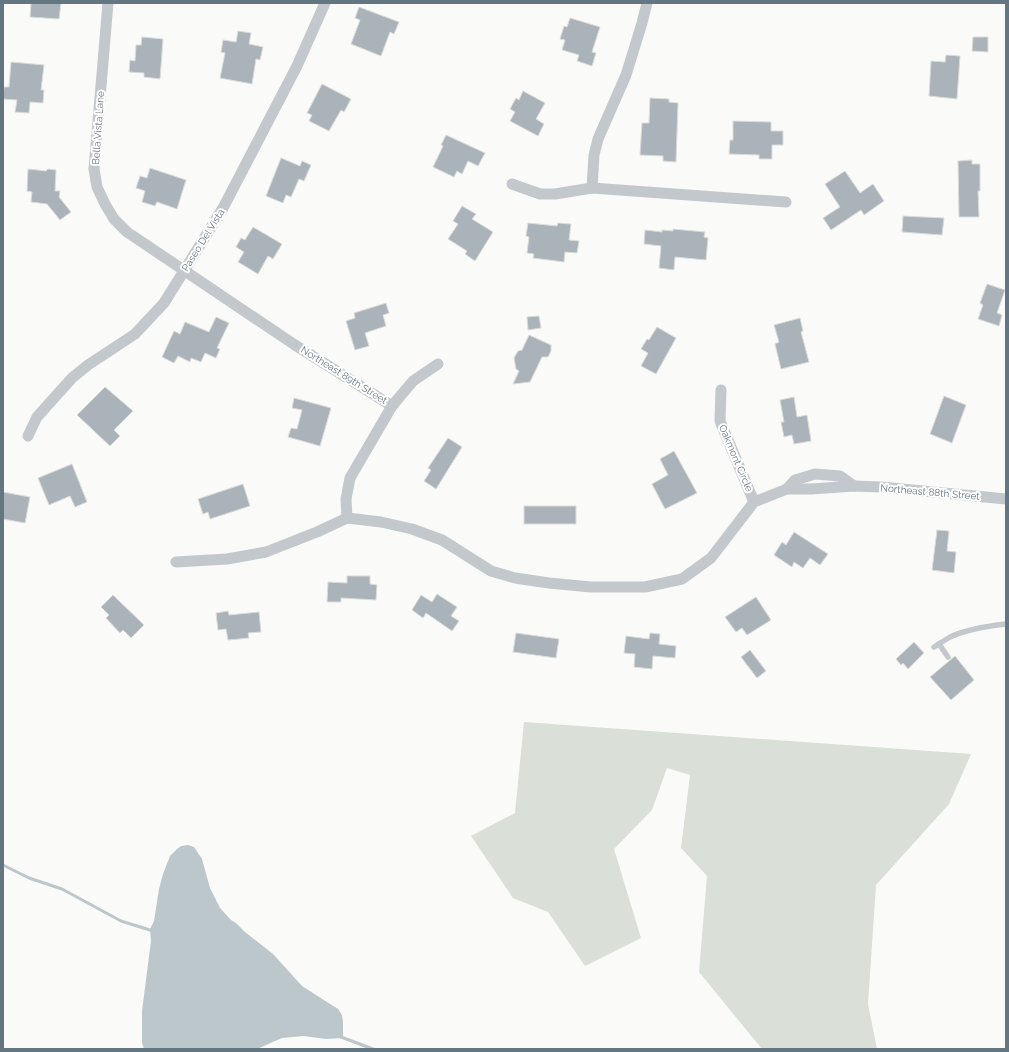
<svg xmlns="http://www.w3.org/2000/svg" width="1009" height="1052" font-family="Raleway,sans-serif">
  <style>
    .green { fill: #dadfd7 }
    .water { fill: #bbc7cb }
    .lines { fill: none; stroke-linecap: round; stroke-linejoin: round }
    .stream { stroke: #bbc7cb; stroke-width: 3 }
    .building { fill: #aab3b9; stroke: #dcdcda }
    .lane { stroke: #c3c8cc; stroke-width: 5.5 }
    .street { stroke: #c3c8cc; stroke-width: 11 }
    .labels { text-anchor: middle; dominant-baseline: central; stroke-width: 4; stroke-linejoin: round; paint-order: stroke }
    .street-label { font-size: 10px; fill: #657683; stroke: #fff }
  </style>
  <rect width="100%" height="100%" fill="#fafaf8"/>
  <polygon class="green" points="524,722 971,754 949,804 876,885 868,1004 877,1049 762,1049 699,972 707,876 681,848 690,775 667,768 652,810 614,849 641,938 585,966 548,912 513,898 471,836 515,813"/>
  <polygon class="water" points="188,845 194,847 202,859 210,888 220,908 231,920 236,923 245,932 273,954 302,986 338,1009 342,1015 343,1022 343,1038 326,1039 304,1036 282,1038 257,1049 144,1049 142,1043 142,1011 151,941 150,929 154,921 159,889 163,874 170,856 176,850 181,846"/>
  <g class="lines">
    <g class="stream">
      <polyline points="3,865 29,878 62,889 121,921 153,931"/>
      <polyline points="341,1037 373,1049"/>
    </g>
  </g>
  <g class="building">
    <polygon points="31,3 61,3 59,19 30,17"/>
    <polygon points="359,7 399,22 394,34 390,32 381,56 351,44 360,20 355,18"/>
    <polygon points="570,18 600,27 592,52 596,53 592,66 577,61 579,55 562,50 565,40 560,39 564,26 567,27"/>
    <polygon points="238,31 251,33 249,44 263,47 260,60 256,59 252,84 220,78 225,53 221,52 223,40 236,42"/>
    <polygon points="142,37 163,39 160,79 144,77 144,73 129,72 130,60 135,61 136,45 141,45"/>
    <polygon points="973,37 988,37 988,52 972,51"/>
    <polygon points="946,55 960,56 957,99 929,96 931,61 945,62"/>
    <polygon points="11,62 44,65 41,90 44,90 43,103 30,102 29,113 15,112 17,100 3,99 4,87 9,87"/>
    <polygon points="322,84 351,99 344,112 341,110 329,131 309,121 312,115 307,113"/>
    <polygon points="523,91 545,103 536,119 544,124 538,136 510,121 515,112 510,109 516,98 519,100"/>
    <polygon points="650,98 669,99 669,102 678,103 676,162 663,161 663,156 640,155 642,123 649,123"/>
    <polygon points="733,121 771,122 771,131 783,131 783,145 772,145 772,159 759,159 759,155 729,154 730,140 733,140"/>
    <polygon points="446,135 485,153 478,166 468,161 462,174 457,171 454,177 433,167 443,146 441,145"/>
    <polygon points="281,158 300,166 302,161 311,165 304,181 299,179 291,197 286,195 283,203 266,196"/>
    <polygon points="972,160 972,164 980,164 980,191 978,191 979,217 959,217 958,161"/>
    <polygon points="150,168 186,180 177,209 157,202 155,206 142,202 145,191 136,188 140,176 147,178"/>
    <polygon points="28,169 46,171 48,169 56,170 55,191 60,191 59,197 71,212 60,220 47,204 31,202 32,192 27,191"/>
    <polygon points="845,171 860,193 873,184 884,201 864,215 861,210 831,230 823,218 840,207 825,184"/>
    <polygon points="462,206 476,214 472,219 493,232 475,261 465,254 467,251 448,239 458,224 453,221"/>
    <polygon points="903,216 944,218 942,235 902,232"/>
    <polygon points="528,223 557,226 558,223 571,224 569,240 579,241 577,253 565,252 564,262 533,258 534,254 527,253 529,237 526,236"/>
    <polygon points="253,227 282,244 273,259 268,256 258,274 238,262 244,252 236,247 241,238 245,240"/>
    <polygon points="673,229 705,232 704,237 708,238 706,260 675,257 674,270 659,268 661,246 644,244 645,230 662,232 662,230 673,231"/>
    <polygon points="987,284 1005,290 997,313 1002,315 999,326 978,319 983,305 980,303"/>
    <polygon points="386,303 389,313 383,315 386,326 365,333 369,346 355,350 346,321 355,318 354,313"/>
    <polygon points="539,316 541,328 528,330 527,317"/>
    <polygon points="216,317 229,323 217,348 220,349 216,358 205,353 201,362 191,358 190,362 178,356 174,363 162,357 174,331 180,334 185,322 209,332"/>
    <polygon points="800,318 803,331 801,332 809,362 781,369 775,344 779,342 774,325"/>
    <polygon points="657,327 676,338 656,374 641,366 648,353 641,349 647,339 649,340"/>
    <polygon points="529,335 551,345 551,351 548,357 542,357 530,382 513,384 519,371 516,369 514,358 518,351 522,350"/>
    <polygon points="105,387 133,411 114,430 120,436 110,446 77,415"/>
    <polygon points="944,396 966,405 952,443 930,434"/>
    <polygon points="794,397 797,417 807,415 811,441 794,444 792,435 784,437 781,422 784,422 780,400"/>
    <polygon points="294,398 331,408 320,446 288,437 291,428 297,429 302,410 292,408"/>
    <polygon points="448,438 462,447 436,489 424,481 431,470 428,468"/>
    <polygon points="674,451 697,493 665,509 652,484 668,475 660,459"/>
    <polygon points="72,464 87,502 75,507 70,496 49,505 38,478"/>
    <polygon points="243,484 250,506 210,519 208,512 203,514 198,499"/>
    <polygon points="3,492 30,497 25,523 3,519"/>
    <rect x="524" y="506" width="52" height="18"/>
    <polygon points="937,530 949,531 947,551 956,552 954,573 932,570"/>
    <polygon points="794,532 828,554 820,565 810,558 803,568 794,562 792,567 774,555 782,542 786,545"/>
    <polygon points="347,576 370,576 370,584 377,585 376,600 341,598 341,602 327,602 328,582 347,583"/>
    <polygon points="437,594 457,607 451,616 459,621 452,631 426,613 423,618 412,610 421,595 432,602"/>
    <polygon points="113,595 144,625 131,638 123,630 120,633 106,618 109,615 101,607"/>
    <polygon points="756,597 771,620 747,635 742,628 736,632 725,617"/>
    <polygon points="228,611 229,615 259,612 261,632 248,633 249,638 228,640 226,629 218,630 216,613"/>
    <polygon points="516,633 559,639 556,658 513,652"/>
    <polygon points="650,633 660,634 659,644 676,646 675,658 653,656 652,669 634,667 635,654 624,653 626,636 649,639"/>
    <polygon points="914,642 924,653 908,669 903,663 901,665 896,659"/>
    <polygon points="750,650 766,671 757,678 741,657"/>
    <polygon points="955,656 974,680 951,700 930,677"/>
  </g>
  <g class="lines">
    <g class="lane">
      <polyline points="939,644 948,657"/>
      <path d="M934 647C939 644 945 640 950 637 967 629 988 626 1006 624"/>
    </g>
    <g class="street">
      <polyline points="108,3 94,169 97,187 105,204 114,219 127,232 295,345 392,406"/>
      <polyline points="512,184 540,194 555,194 592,188 786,202"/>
      <polyline points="592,188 594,155 598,139 626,75 642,23 647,3"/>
      <polyline points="721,390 720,421 754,502"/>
      <polyline points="28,436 37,417 72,378 88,365 135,334 164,303 223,208 297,66 325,3"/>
      <polyline points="787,489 795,480 815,474 840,476 854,486"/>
      <polyline points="347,518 346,499 350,478 392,406 413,381 438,364"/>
      <polyline points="176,562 227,559 266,552 317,532 347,518 381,522 412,529 442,540 491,571 515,578 549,583 591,587 645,587 682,579 711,558 754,502 787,489 811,489 854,486 881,487 1006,499"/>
    </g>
  </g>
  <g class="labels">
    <g class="street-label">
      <text transform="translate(98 128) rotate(-86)">Bella Vista Lane</text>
      <text transform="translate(203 240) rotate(-58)">Paseo Del Vista</text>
      <text transform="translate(344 375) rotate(32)">Northeast 89th Street</text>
      <text transform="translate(736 458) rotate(67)">Oakmont Circle</text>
      <text transform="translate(930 492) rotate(5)">Northeast 88th Street</text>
    </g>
  </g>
  <rect width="1009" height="1052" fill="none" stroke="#657683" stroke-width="8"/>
</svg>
